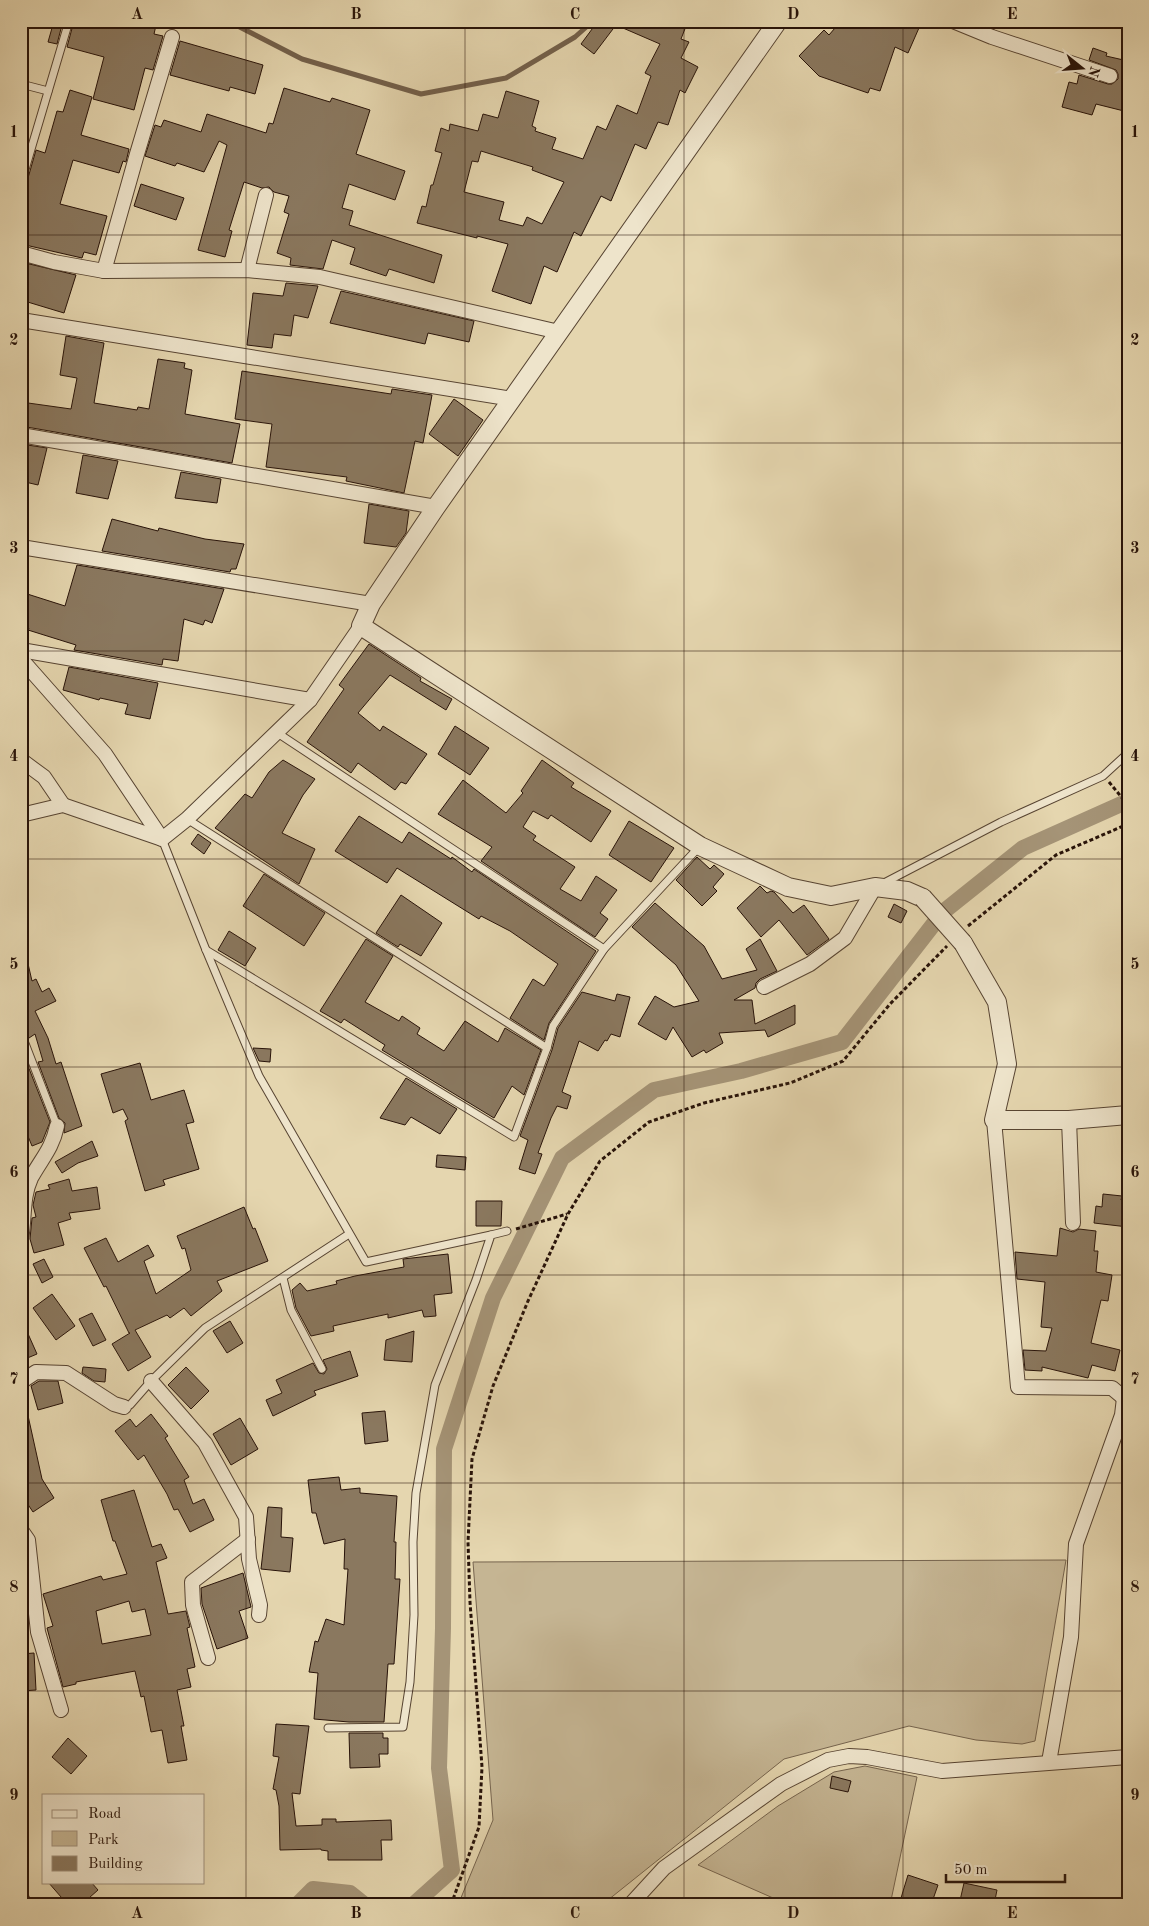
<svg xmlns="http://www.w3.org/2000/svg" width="1149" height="1926" font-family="'Old Standard TT',serif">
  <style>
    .green { fill: #c5b593; stroke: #76644e }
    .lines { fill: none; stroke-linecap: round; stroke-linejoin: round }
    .stream { stroke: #73604b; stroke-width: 5 }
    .canal { stroke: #a59477; stroke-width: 16 }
    .building { fill: #8a785f; stroke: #281309; fill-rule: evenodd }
    .service-casing { stroke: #574432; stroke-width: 9 }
    .minor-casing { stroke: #574432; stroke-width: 16 }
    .tertiary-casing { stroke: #574432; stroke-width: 20 }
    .path { stroke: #281309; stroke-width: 3; stroke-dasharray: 4 2.5; stroke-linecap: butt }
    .service { stroke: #eee4cb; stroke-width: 7 }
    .minor { stroke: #eee4cb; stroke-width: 14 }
    .tertiary { stroke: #eee4cb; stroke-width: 18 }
    .tertiary-bridge-casing { stroke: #574432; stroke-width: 20; stroke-linecap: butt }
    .tertiary-bridge { stroke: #eee4cb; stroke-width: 18 }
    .grid { fill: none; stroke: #281309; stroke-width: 1; stroke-opacity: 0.55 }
    .neatline { fill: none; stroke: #281309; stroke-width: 2 }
    .grid-label { font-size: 16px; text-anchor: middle; font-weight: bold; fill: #281309 }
  </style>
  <rect width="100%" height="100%" fill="#e5d6af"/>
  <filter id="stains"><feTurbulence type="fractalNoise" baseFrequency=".004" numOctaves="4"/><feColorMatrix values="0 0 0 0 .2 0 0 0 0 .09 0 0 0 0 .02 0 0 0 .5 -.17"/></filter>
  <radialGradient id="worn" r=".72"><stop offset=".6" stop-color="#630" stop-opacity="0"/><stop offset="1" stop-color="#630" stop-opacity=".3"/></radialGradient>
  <g class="green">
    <polygon points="1066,1560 1035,1741 1022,1744 976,1740 909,1726 784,1759 608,1900 577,1905 458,1905 493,1820 473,1562"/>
    <polygon points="865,1766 917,1777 890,1905 789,1905 698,1865 778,1806 834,1772"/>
  </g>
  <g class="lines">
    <polyline class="stream" points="228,21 302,59 421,94 506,78 575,37 593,21"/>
    <g class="canal">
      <polyline points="297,1905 313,1889 350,1893 365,1905"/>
      <polyline points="413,1905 452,1870 439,1768 443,1628 444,1449 493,1298 562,1158 654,1090 741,1071 842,1042 943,912 1023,848 1128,801"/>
    </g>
  </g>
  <g class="building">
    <polygon points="54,21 63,21 57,44 48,42"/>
    <polygon points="74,21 157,21 154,34 163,36 153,70 145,68 134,110 93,99 104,57 67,47"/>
    <path d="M598 21H688L681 39 689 42 681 58 698 67 685 93 680 90 668 125 658 122 646 149 635 144 611 201 601 196 581 236 574 232 557 272 544 266 531 304 492 291 508 244 477 236V238L417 223 422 206 426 207 431 185H433L442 153 435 151 441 128 449 131 450 124 478 131 483 114 498 118 506 91 539 101 532 126 536 128 535 131 556 138 552 149 583 159 597 126 606 130 617 105 637 114 651 76 645 73 660 44 616 25 594 54 581 44ZM481 151 533 167 532 170 564 182 542 224 527 217 523 226 499 220 504 202 464 192 472 161 478 162Z"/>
    <polygon points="841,21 922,21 908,53 895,47 880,91 870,88 868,93 819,76 799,56 824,30 829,35"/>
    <polygon points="180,41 263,65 255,94 230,87 229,91 170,75"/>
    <polygon points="1093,48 1107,53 1106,56 1128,61 1128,112 1096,104 1092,115 1062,107 1069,82 1077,84 1079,75 1108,84 1112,84 1118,79 1118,74 1116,70 1089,60"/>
    <polygon points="284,88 330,102 332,98 370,110 356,154 405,171 395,200 349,184 342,208 353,211 349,225 442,255 434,283 389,269 386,276 350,264 355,248 332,240 323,269 290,265 291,258 277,253 289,214 284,212 289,196 274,192 269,187 262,188 244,182 229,230 232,231 225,257 198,250 227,145 219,141 204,172 177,163 175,166 145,156 155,125 161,127 164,120 201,132 207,114 266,133 269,123 273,124"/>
    <polygon points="70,90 92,97 81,135 129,149 126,162 123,161 119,173 73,160 60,204 107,216 96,255 84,252 82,258 21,244 21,188 26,185 36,150 45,153 57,111 63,112"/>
    <polygon points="141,184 184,198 176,220 134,206"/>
    <polygon points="21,262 76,275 64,313 21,300"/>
    <polygon points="286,283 318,286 308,318 294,315 291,336 274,334 272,348 247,345 253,293 283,296"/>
    <polygon points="341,291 474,321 469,342 428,333 425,344 330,323"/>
    <polygon points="66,336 104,343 94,403 137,410 138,407 149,409 158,359 185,363 184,368 192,370 185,414 240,424 232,463 21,426 21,402 71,409 77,378 60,375"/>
    <polygon points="242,371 391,394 392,389 432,395 423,443 415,441 404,493 346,481 347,477 266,467 272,424 235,419"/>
    <polygon points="454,399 483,420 458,456 429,434"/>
    <polygon points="21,444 47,448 38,485 21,481"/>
    <polygon points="83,455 118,461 108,499 76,493"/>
    <polygon points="181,472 221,479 217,503 175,498"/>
    <polygon points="369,504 409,511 406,533 396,547 364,543"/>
    <polygon points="112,519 158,531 159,528 205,539 244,544 236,569 231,569 230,572 102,551"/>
    <polygon points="77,565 224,589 212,623 205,620 203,625 184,619 178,661 163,659 162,665 74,650 76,645 28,630 29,628 21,625 21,592 65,606"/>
    <polygon points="369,644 421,678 420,681 452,699 446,710 390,675 358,713 380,731 383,726 427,754 406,784 401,782 395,790 358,763 351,773 307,742 344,689 339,685"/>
    <polygon points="69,667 158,683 150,719 125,714 128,704 100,698 99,700 63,690"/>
    <polygon points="455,726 489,748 470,775 438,754"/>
    <polygon points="283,760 315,779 303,795 282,833 315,849 299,884 215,828 245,794 252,798 269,772"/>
    <polygon points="542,760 574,783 571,787 611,811 591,842 551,815 548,819 533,811 523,827 536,836 533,840 575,867 560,889 581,901 596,876 617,890 600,913 608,919 595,937 481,861 492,847 438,814 463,780 506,813 523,793 521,791"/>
    <polygon points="359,816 402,843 409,832 451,859 452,857 472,872 474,869 596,951 549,1023 544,1040 510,1018 533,979 544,986 558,964 510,931 481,916 479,919 397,868 387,883 335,851"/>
    <polygon points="629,821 674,848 651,882 609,855"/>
    <polygon points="198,834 211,843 204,854 191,844"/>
    <polygon points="697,857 710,869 714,865 724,874 713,887 717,891 702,906 676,880"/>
    <polygon points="264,874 325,913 304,946 243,906"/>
    <polygon points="760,886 767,893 771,891 774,892 793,913 804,905 829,939 807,955 779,920 761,937 737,908"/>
    <polygon points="401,895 442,923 421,956 400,944 398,947 376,933"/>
    <polygon points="655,903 704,946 722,979 757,970 746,949 760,939 777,971 760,979 756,983 755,988 734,1000 752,1000 755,1024 795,1005 795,1024 768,1037 765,1030 719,1033 723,1043 706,1053 704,1050 692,1057 673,1027 666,1040 638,1024 655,996 674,1007 699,1001 676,965 632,927"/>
    <polygon points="894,904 907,911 901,923 888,917"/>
    <polygon points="229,931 256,948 245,966 218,950"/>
    <polygon points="366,939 393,956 365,1002 399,1021 402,1016 420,1028 417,1034 444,1051 465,1021 498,1042 505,1028 541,1050 524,1095 512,1086 494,1118 382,1050 385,1045 344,1019 341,1023 320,1011"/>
    <polygon points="26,955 32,981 36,979 42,992 49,988 56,1001 35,1011 48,1038 56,1064 61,1062 82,1126 64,1133 65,1123 59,1118 38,1062 43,1061 35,1034 29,1038 26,1031 21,1027 21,1020 29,1015 25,1016 21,1007 21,956"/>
    <polygon points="582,992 615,1001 617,994 630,997 620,1037 611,1034 607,1041 605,1040 598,1051 579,1041 562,1092 571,1096 567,1109 557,1106 551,1118 538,1153 542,1154 535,1174 519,1169 528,1140 520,1136 552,1050 558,1028"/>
    <polygon points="253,1048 271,1049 270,1062 259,1061"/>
    <polygon points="140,1063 151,1100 184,1090 194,1122 186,1124 199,1169 163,1180 165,1185 145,1191 125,1121 128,1119 123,1109 113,1113 101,1074"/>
    <polygon points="28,1066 50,1122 42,1142 32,1146 21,1119 21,1069"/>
    <polygon points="406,1078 457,1109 440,1134 411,1117 405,1125 380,1118"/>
    <polygon points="92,1141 98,1156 78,1163 62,1173 55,1162"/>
    <polygon points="437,1155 466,1157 465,1170 436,1167"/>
    <polygon points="69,1179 72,1191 97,1187 100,1209 69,1213 71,1219 58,1223 64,1245 34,1253 30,1239 32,1218 36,1217 33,1205 36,1192 50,1189 48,1185"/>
    <polygon points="1103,1194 1122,1196 1121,1200 1128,1201 1128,1227 1094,1223 1096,1206 1102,1207"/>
    <polygon points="476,1201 502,1201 501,1226 476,1226"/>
    <polygon points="244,1207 253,1229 255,1228 268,1261 217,1281 222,1291 191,1316 184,1308 170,1318 167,1315 135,1330 151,1357 128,1371 112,1344 130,1333 129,1333 106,1286 104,1287 84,1248 106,1238 118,1262 148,1245 154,1256 144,1261 156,1294 191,1270 185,1248 182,1249 177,1236"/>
    <polygon points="1060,1228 1073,1232 1079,1229 1096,1231 1094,1251 1098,1251 1096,1272 1112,1275 1108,1301 1101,1300 1091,1343 1120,1350 1115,1371 1092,1365 1088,1378 1042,1367 1042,1371 1025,1370 1023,1350 1046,1351 1052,1328 1041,1327 1045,1282 1017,1279 1015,1252 1057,1256"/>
    <polygon points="448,1254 452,1293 434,1295 436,1316 424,1317 422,1310 388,1318 388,1314 333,1326 334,1331 311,1336 296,1308 292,1290 300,1283 307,1291 337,1284 336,1281 355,1276 404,1267 403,1259"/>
    <polygon points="44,1259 53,1277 42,1283 33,1264"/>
    <polygon points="52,1294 75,1326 56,1340 33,1308"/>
    <polygon points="92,1313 106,1340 93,1346 79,1319"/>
    <polygon points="21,1318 37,1354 25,1359 21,1350"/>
    <polygon points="230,1321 243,1343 227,1353 213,1331"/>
    <polygon points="414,1331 412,1362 384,1360 386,1340"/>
    <polygon points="350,1351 358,1376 314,1391 316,1395 273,1416 266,1400 282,1393 276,1380 313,1363 319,1373 324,1374 327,1369 323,1360"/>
    <polygon points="83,1367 106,1369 105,1382 94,1381 82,1373"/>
    <polygon points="186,1367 209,1391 191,1409 168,1385"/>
    <polygon points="39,1381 58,1381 63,1403 38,1410 31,1386"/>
    <polygon points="27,1411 42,1479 54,1498 33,1512 21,1494 21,1412"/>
    <polygon points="385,1411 388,1441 365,1444 362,1413"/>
    <polygon points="151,1414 168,1436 165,1438 189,1477 184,1480 193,1504 204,1499 214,1520 190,1532 178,1509 174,1510 167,1494 144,1455 138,1460 115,1431 130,1419 136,1427"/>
    <polygon points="240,1418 258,1449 231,1465 213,1434"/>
    <polygon points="339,1477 341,1490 360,1488 360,1493 397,1496 394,1542 396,1542 395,1579 400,1579 394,1664 388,1664 384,1722 349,1722 314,1719 318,1673 309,1672 315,1641 318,1642 326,1619 344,1625 348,1569 344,1569 345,1539 324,1544 316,1513 312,1513 308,1480"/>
    <path d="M134 1490 152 1547 161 1544 167 1558 156 1562 168 1614 186 1611 190 1627 187 1628 195 1667 187 1669 191 1687 177 1690 184 1726H181L187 1760 168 1763 162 1730 151 1732 144 1696 141 1697 135 1671 76 1682V1684L63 1687 47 1628 53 1626 43 1594 101 1576 103 1580 127 1574 115 1541H113L101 1500ZM129 1601 132 1612 145 1609 151 1635 102 1644 96 1611Z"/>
    <polygon points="268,1507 282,1508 281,1537 293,1538 290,1572 261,1569"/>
    <polygon points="243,1573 251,1607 239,1611 248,1638 217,1649 202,1604 201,1588"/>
    <polygon points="34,1653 36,1690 21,1691 21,1654"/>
    <polygon points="276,1724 309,1726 300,1794 292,1793 296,1826 322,1825 322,1819 336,1819 336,1822 391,1820 392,1840 381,1840 382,1860 328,1860 328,1851 321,1850 321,1849 280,1850 279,1806 276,1790 273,1789 279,1757 273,1756"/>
    <polygon points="349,1733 383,1733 383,1738 388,1738 388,1754 379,1754 380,1767 350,1768"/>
    <polygon points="68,1738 87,1756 71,1774 52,1757"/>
    <polygon points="832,1776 851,1781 848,1792 830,1788"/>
    <polygon points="908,1875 938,1885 931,1905 919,1905 901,1898"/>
    <polygon points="48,1882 91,1882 98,1890 81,1905 68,1905"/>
    <polygon points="964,1883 997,1890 994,1905 959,1905"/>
  </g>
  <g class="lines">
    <g class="service-casing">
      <g id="service">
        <polyline points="21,84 48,91"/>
        <polyline points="21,183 69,21"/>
        <polyline points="276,732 604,949"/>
        <polyline points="187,819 547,1048"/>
        <polyline points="162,839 206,950 259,1076 366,1262 491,1235"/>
        <polyline points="882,884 1001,822 1103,776 1128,753"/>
        <polyline points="206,950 514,1137 547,1048 553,1026 604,949 700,846"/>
        <polyline points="21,1033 57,1126"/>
        <polyline points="283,1278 291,1310 322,1369"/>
        <polyline points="124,1407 130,1405 151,1381 205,1328 349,1234"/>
        <polyline points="328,1728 403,1727 410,1682 414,1615 413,1542 416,1493 435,1385 476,1280 491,1235 507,1231"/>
      </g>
    </g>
    <g class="minor-casing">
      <g id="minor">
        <polyline points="953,21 992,37 1110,76"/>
        <polyline points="21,253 54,262 104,271 247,270 320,277 559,332"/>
        <polyline points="247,270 266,195"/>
        <polyline points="104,271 137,154 172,37"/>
        <polyline points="21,320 512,399"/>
        <polyline points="21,435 436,507"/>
        <polyline points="21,547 371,604"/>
        <polyline points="21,650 310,700"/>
        <polyline points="21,659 105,754 162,839"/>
        <polyline points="21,760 44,777 63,805"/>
        <polyline points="21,815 63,805 162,839 187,819 310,700 361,626"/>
        <polyline points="764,987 810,964 845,938 875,887"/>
        <polyline points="994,1120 1018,1387 1112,1388 1124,1398 1128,1398"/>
        <polyline points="1069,1120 1073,1223"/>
        <path d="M21 1239C25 1219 22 1197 31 1178 42 1158 52 1149 57 1126"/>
        <polyline points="151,1381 205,1443 246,1517 249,1559 260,1605 259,1615"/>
        <polyline points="21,1382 36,1372 66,1373 114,1404 124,1407"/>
        <polyline points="21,1530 28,1540 38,1632 61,1710"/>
        <polyline points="208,1658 193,1605 192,1582 248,1539"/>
        <polyline points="1049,1762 1071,1637 1076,1544 1122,1415 1124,1398"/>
        <polyline points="21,1897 25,1905"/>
        <polyline points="630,1905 664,1868 781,1784 828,1760 849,1756 867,1757 942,1771 1128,1757"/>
      </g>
    </g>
    <g class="tertiary-casing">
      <g id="tertiary">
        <polyline points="778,21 436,507 371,604 361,626 700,846 788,887 831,896 875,887 907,891 923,898"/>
        <polyline points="963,943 997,1002 1007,1064 994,1120 1069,1120 1128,1115"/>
      </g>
    </g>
    <g class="path">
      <polyline points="1109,782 1128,805"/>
      <polyline points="968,926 1056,855 1128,824"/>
      <polyline points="516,1229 567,1214"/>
      <polyline points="451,1905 479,1827 482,1767 470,1602 468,1542 472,1459 493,1386 528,1301 568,1214 600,1161 649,1122 704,1103 790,1083 843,1061 890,1004 947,946"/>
    </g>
    <use href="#service" class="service"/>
    <use href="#minor" class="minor"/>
    <use href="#tertiary" class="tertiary"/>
    <g class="tertiary-bridge-casing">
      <polyline id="tertiary-bridge" points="923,898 963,943"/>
    </g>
    <use href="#tertiary-bridge" class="tertiary-bridge"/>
  </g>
  <path class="grid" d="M246 21V1905M465 21V1905M684 21V1905M903 21V1905M21 235H1128M21 443H1128M21 651H1128M21 859H1128M21 1067H1128M21 1275H1128M21 1483H1128M21 1691H1128"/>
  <rect width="1149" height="1926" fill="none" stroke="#e5d6af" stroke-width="55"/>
  <rect x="42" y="1794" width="162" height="90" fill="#eee4cb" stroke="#9f907d"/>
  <rect x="52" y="1810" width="25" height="8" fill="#eee4cb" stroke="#9f907d"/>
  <text x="88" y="1818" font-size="15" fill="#281309">Road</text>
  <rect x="52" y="1831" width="25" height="15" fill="#c5b593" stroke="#9f907d"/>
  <text x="88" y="1844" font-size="15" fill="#281309">Park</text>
  <rect x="52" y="1856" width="25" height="15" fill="#8a785f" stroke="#9f907d"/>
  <text x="88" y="1868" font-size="15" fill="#281309">Building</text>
  <g transform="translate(1082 68) rotate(107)" stroke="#eee4cb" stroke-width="4" paint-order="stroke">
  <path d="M0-4L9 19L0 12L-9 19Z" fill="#281309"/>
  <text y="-8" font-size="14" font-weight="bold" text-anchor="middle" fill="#281309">N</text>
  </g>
  <path d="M946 1874v8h119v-8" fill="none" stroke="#281309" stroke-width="2.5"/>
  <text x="954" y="1874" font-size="15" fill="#281309" stroke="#eee4cb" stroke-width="4" paint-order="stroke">50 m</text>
  <rect x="28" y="28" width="1094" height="1870" class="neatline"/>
  <g class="grid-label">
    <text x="137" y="19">A</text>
    <text x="356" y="19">B</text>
    <text x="575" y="19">C</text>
    <text x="793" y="19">D</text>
    <text x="1012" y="19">E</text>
    <text x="14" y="137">1</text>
    <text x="1135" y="137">1</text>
    <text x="14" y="345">2</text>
    <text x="1135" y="345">2</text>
    <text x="14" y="553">3</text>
    <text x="1135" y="553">3</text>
    <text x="14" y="761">4</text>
    <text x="1135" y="761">4</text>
    <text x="14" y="969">5</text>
    <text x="1135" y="969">5</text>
    <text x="14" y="1177">6</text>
    <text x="1135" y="1177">6</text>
    <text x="14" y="1384">7</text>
    <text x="1135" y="1384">7</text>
    <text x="14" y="1592">8</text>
    <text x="1135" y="1592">8</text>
    <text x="14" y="1800">9</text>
    <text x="1135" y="1800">9</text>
    <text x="137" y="1918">A</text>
    <text x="356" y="1918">B</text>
    <text x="575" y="1918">C</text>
    <text x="793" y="1918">D</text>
    <text x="1012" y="1918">E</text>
  </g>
  <rect width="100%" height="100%" filter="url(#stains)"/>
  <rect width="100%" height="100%" fill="url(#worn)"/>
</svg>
